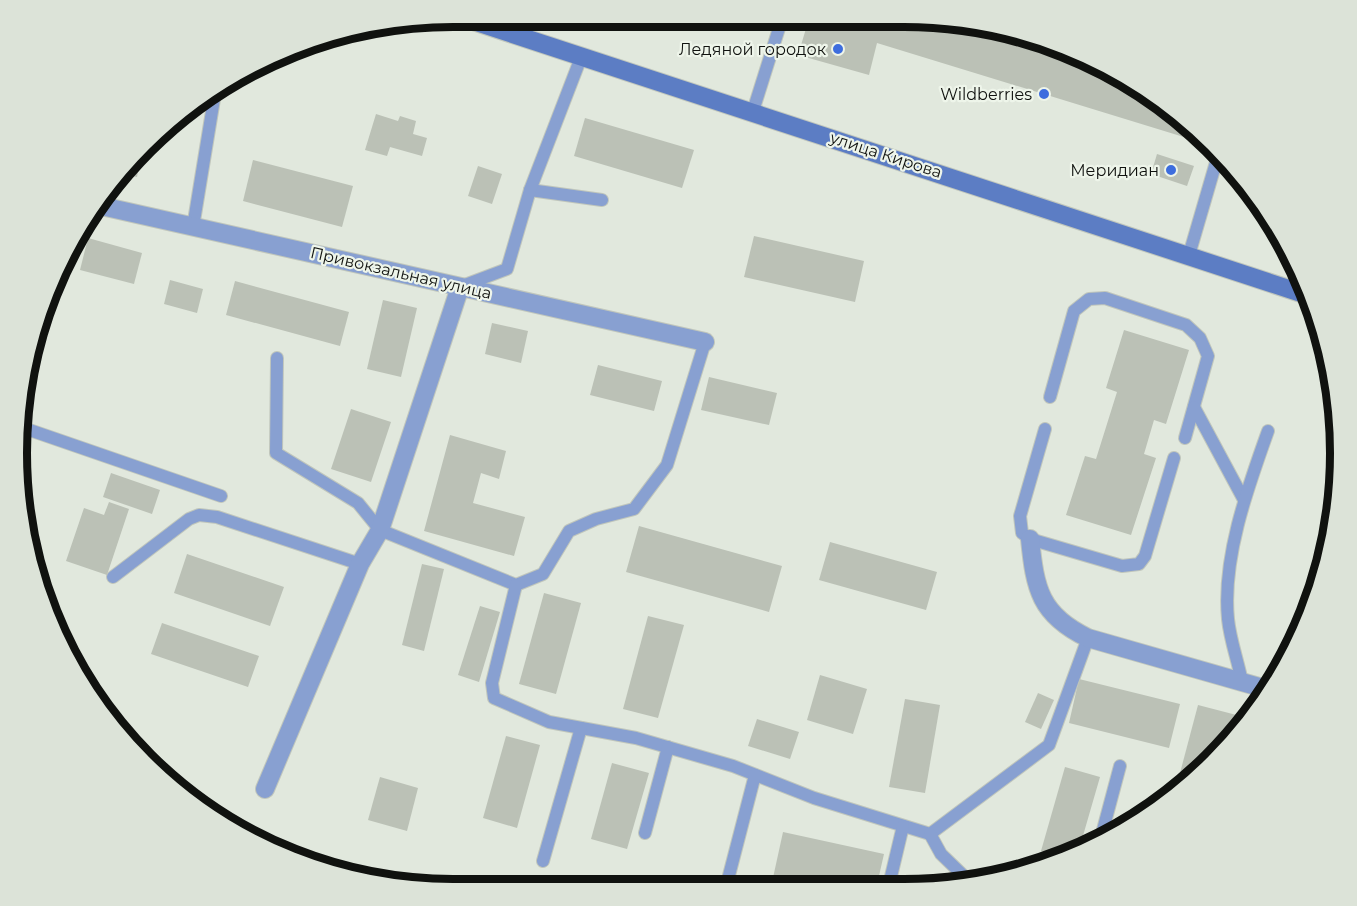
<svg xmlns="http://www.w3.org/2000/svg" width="1357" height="906" font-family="Montserrat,sans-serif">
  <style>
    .building { fill: #bbc1b6 }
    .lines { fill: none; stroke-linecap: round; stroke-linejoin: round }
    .lane-casing { stroke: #c0c6bc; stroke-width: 14 }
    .street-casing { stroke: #c0c6bc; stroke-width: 20 }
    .secondary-casing { stroke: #c0c6bc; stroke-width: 20 }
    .lane { stroke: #88a0d1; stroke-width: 12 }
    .street { stroke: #88a0d1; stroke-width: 18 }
    .secondary { stroke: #5c7dc4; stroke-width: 18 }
    .poi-dot { fill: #3d6dde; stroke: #eef5ea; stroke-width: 2 }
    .labels { text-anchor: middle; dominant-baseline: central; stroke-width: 4.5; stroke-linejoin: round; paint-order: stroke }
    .poi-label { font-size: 16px; fill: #10120f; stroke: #eef5ea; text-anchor: end }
    .street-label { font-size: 16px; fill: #10120f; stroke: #eef5ea }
    .rim { fill: none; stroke: #10120f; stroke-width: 8 }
  </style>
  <rect width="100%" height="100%" fill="#e1e8dd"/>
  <g class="building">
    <polygon points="699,20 735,21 732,31"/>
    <polygon points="808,22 970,25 1101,65 1190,128 1187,138 877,43 869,75 798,55"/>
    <polygon points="376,114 398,121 400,116 416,121 413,134 427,138 422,156 390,147 387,156 365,150"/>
    <polygon points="585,118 694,150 682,188 574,156"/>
    <polygon points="1157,154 1194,166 1187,186 1151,174"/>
    <polygon points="141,156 137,177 121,174"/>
    <polygon points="253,160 353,186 342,227 243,201"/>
    <polygon points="478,166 502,174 492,204 468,196"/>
    <polygon points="754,236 864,261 855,302 744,277"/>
    <polygon points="88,238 142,253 134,284 80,270"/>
    <polygon points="170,280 203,289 197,313 164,304"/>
    <polygon points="235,281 349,312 340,346 226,315"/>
    <polygon points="383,300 417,308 401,377 367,369"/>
    <polygon points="492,323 528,331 521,363 485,354"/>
    <polygon points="1124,330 1189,350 1166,424 1154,420 1144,454 1156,458 1131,535 1066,515 1085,456 1096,459 1117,392 1106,388"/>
    <polygon points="598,365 662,381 654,411 590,395"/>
    <polygon points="709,377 777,393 769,425 701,410"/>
    <polygon points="351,409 391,422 371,482 331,469"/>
    <polygon points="450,435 506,451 499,479 481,473 473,503 525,517 514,556 424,531"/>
    <polygon points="111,473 160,490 152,514 103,497"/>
    <polygon points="109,502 129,509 107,575 66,561 84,508 104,515"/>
    <polygon points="1334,518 1332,538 1311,609 1305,607"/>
    <polygon points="639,526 782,566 769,612 626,572"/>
    <polygon points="830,542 937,572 926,610 819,580"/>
    <polygon points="187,554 284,587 270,626 174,593"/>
    <polygon points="422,564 444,569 424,651 402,645"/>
    <polygon points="544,593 581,603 556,694 519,684"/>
    <polygon points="480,606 500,612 479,682 458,675"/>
    <polygon points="648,616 684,625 658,718 623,709"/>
    <polygon points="162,623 259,656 248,687 151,654"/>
    <polygon points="820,675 867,689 853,734 807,720"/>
    <polygon points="1079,679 1180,704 1169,748 1069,723"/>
    <polygon points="1038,693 1054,700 1041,729 1025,722"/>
    <polygon points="905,699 940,705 925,793 889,787"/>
    <polygon points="1198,705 1248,718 1213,761 1175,792"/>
    <polygon points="757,719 799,732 790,759 748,746"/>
    <polygon points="506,736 540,745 517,828 483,818"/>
    <polygon points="612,763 649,773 627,849 591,839"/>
    <polygon points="1065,767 1100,777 1078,853 1047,863 1050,853 1041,851"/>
    <polygon points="380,777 418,788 407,831 368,820"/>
    <polygon points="783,832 884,854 876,889 771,887"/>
  </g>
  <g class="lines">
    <g class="lane-casing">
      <g id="lane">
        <polyline points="753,111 781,22"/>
        <polyline points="530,190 602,200"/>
        <polyline points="193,227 216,87"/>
        <polyline points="1189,255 1219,152"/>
        <polyline points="462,286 507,269 530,190 582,55"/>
        <polyline points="277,358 276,453 358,503 380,530 516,585 543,574 569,531 596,519 634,509 667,465 705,342"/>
        <polyline points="1050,397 1074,311 1089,299 1105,298 1186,325 1200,338 1208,356 1185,438"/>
        <polyline points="1194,407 1244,500"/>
        <polyline points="18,426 221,496"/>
        <polyline points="1045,429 1020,516 1022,533 1030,539 1122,566 1139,564 1145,556 1174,458"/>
        <polyline points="113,577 189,519 199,515 217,517 360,564"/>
        <polyline points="516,585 492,683 494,698 549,722 636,738 733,766 814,798 930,834 1049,745 1088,638"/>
        <path d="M1242 682C1238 661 1230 640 1228 619 1222 558 1248 487 1268 431"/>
        <polyline points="645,833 668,747"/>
        <polyline points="930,834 941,854 971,883"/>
        <polyline points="1100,841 1120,766"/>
        <polyline points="543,861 581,728"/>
        <polyline points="726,887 755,775"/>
        <polyline points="888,889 903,826"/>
      </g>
    </g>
    <g class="street-casing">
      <g id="street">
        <polyline points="97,205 705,342"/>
        <path d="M1030 539C1035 589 1040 615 1088 638L1270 690"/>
        <polyline points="265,789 360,564 380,530 460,287"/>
      </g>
    </g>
    <g class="secondary-casing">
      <polyline id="secondary" points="461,17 1310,296"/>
    </g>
    <use href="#lane" class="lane"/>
    <use href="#street" class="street"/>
    <use href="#secondary" class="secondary"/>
  </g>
  <g class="poi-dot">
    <circle cx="838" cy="49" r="6"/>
    <circle cx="1044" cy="94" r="6"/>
    <circle cx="1171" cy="170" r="6"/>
  </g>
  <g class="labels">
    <g class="poi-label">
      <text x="826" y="49">Ледяной городок</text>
      <text x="1032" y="94">Wildberries</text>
      <text x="1159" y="170">Меридиан</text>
    </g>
    <g class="street-label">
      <text transform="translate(886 155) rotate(18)">улица Кирова</text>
      <text transform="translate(401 273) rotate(13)">Привокзальная улица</text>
    </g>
  </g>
  <path d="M0 0H1357V906H0ZM453 27H904A426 426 0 0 1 1330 453V453A426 426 0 0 1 904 879H453A426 426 0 0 1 27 453V453A426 426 0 0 1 453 27Z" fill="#dce3d8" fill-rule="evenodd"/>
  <path class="rim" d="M453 27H904A426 426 0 0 1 1330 453V453A426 426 0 0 1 904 879H453A426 426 0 0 1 27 453V453A426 426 0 0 1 453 27Z"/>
</svg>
